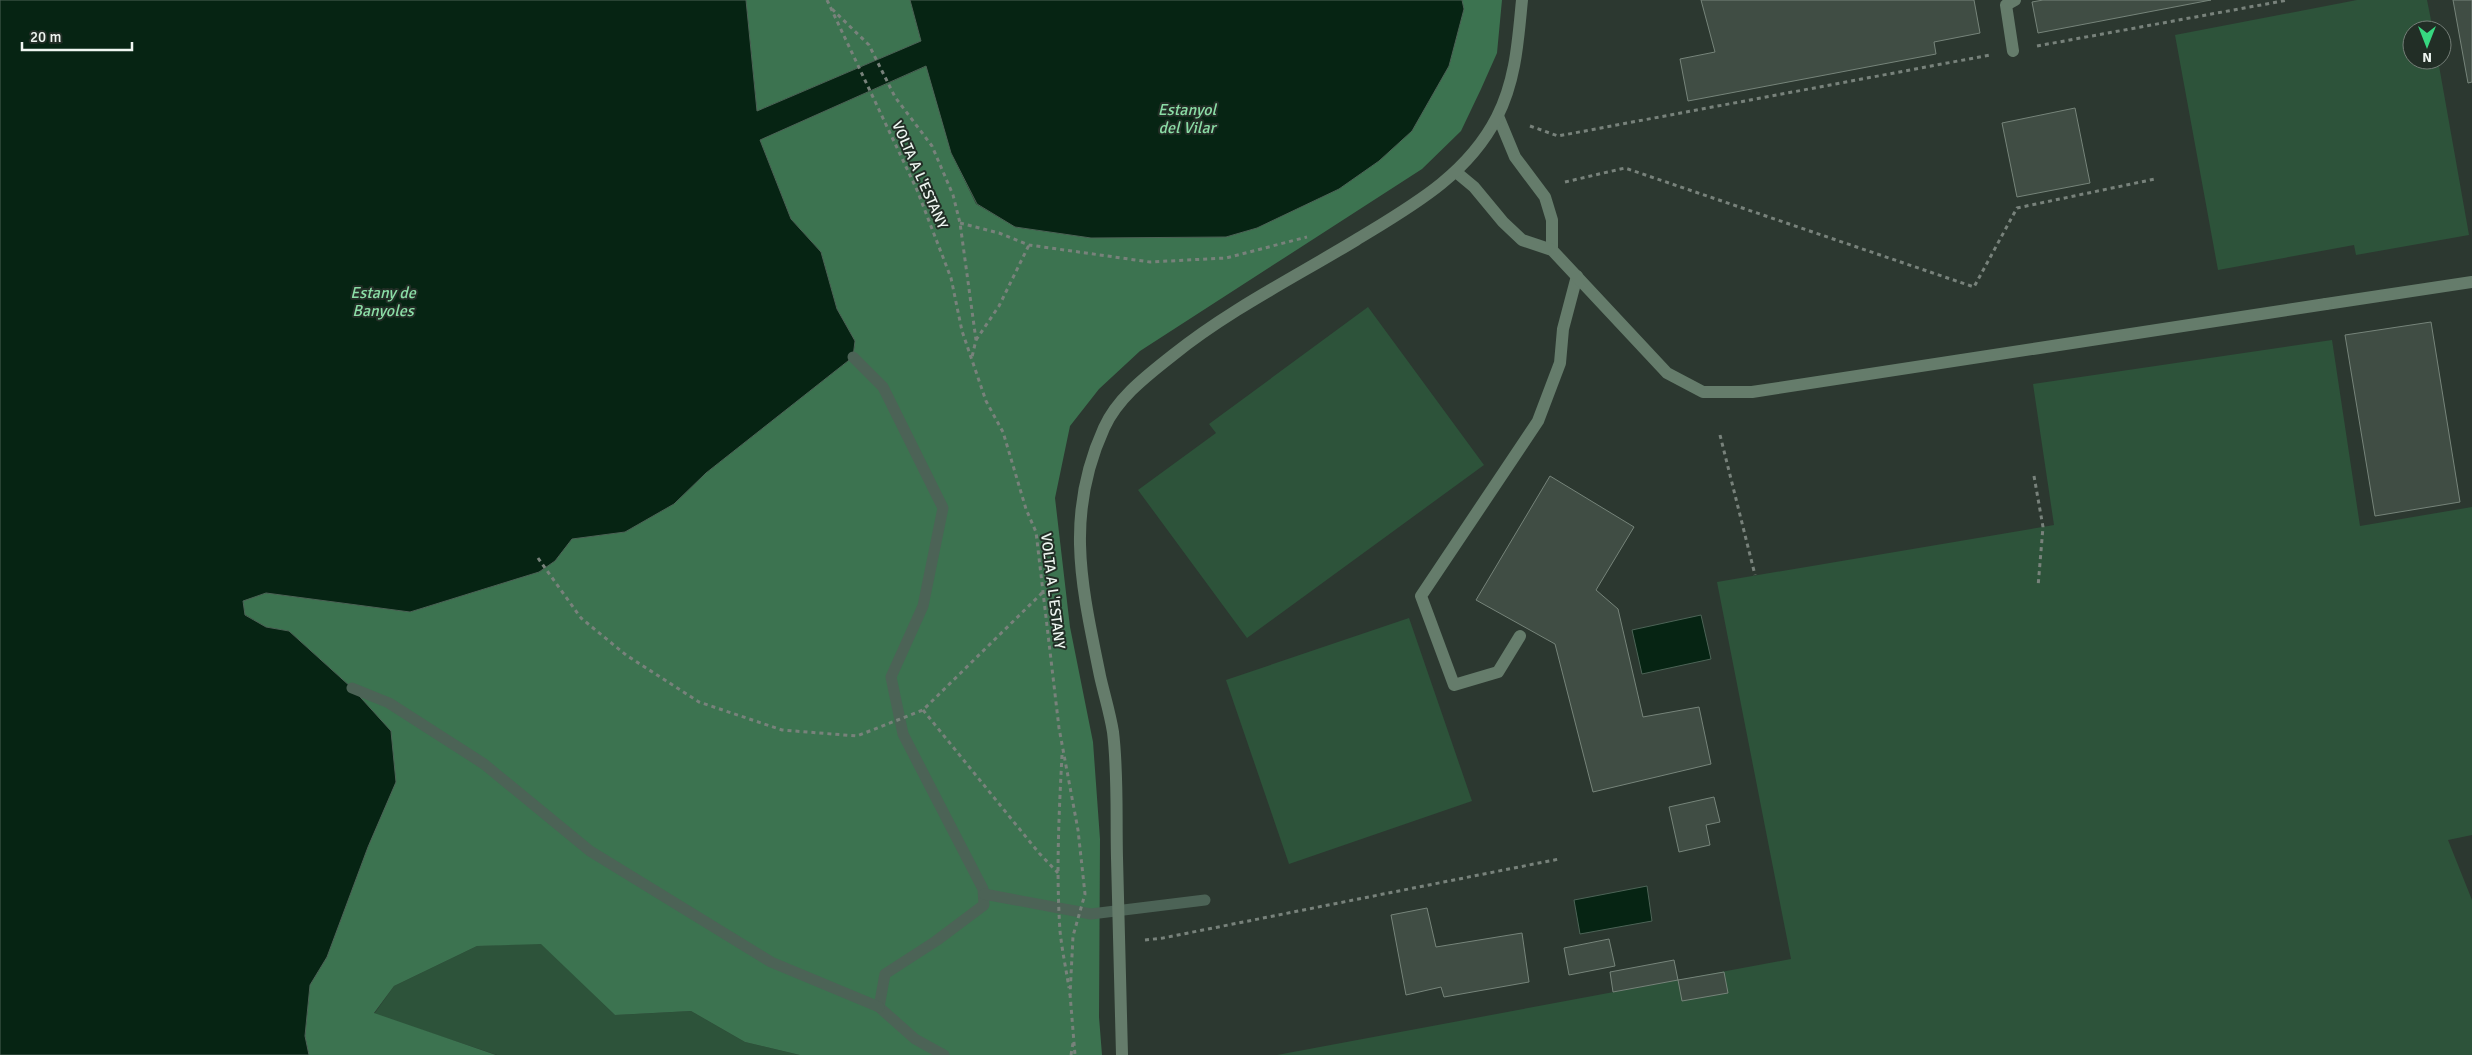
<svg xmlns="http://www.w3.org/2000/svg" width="2472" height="1055" font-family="Signika,sans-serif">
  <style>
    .green { fill: #2d533a }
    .forest { fill: #3c7350 }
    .water { fill: #062413; stroke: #4c6356 }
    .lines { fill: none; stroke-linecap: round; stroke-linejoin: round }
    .stream { stroke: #4c6356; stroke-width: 11 }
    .building { fill: #404d44; stroke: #76847a }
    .path { stroke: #78827b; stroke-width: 3; stroke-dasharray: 4 4; stroke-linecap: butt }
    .lane { stroke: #657c6b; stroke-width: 12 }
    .street { stroke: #657c6b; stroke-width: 12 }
    .labels { text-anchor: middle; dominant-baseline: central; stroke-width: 4; stroke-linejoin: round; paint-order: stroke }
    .street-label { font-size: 15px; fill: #eff6f1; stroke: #222e26 }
    .water-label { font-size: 16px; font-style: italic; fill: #8bdda6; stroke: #222e26 }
  </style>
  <rect width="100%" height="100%" fill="#2c3830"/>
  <g class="green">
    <polygon points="2357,0 2427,0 2433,30 2412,30 2412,60 2438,60 2469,235 2356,255 2354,245 2218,270 2175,35"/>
    <polygon points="1368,307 1484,465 1247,638 1138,490 1216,433 1209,424"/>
    <polygon points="2332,340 2360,526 2472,507 2472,835 2448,840 2472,900 2472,1055 1277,1055 1791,959 1717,582 2054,525 2033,384"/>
    <polygon points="1409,618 1472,801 1289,864 1226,680"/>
    <polygon points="541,943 615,1015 691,1011 745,1042 800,1055 497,1055 374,1014 394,986 477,946"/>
  </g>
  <g class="forest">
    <polygon points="746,0 910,0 921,41 757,111"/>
    <polygon points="1462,0 1502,0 1497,53 1481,89 1461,131 1422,169 1140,351 1099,389 1070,426 1055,498 1070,627 1093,742 1100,839 1099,1017 1102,1055 800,1055 745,1042 691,1011 615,1015 541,944 477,946 394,986 374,1013 496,1055 309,1055 305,1036 310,985 327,957 368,847 391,732 352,688 289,631 266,627 244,614 243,600 266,593 410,612 539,572 555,561 571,539 625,532 674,504 706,473 853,357 855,341 837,309 821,252 791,219 760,140 927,66 951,153 976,204 1015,227 1091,238 1226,237 1257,228 1339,189 1379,161 1412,131 1449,66 1464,9"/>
  </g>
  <g class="water">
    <polygon points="0,0 746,0 757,111 921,41 910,0 1462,0 1464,9 1449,66 1412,131 1379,161 1339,189 1257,228 1226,237 1091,238 1015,227 977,204 951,153 926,66 760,140 791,219 821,252 837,309 855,341 853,357 706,473 674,504 625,532 572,539 555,561 539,572 410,612 266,593 243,601 245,615 266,627 289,631 352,688 391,731 396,782 368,847 327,957 310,985 305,1036 309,1055 0,1055"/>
    <polygon points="1701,615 1711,659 1642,674 1632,630"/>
    <polygon points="1647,886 1652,921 1580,934 1574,900"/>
  </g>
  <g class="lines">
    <g class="stream">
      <polyline points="853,357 883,387 943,508 923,606 891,677 903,734 983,889 984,905 936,941 885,974 879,1007 915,1039 944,1055"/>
      <polyline points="352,688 389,703 484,764 590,851 771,962 879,1007"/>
      <polyline points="984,894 1091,914 1205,900"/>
    </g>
  </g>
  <g class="building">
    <polygon points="1701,0 1974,0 1980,33 1934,42 1936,54 1688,101 1680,59 1715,52"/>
    <polygon points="2043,0 2211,0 2038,33 2032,2"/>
    <polygon points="2453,0 2472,0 2472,82 2468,83"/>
    <polygon points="2075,108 2090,183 2017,197 2002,123"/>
    <polygon points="2431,322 2460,502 2375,516 2345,335"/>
    <polygon points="1550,476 1634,527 1596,590 1618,609 1643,717 1699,707 1711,764 1593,792 1555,644 1476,600"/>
    <polygon points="1714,797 1720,822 1706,825 1710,845 1679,852 1669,807"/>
    <polygon points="1427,908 1436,947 1522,933 1529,982 1444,997 1441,987 1406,995 1391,915"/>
    <polygon points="1609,939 1615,966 1569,975 1564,948"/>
    <polygon points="1674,960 1678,980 1613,992 1610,972"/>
    <polygon points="1724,972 1728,993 1682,1001 1678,980"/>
  </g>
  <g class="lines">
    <g class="path">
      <polyline points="827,0 917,190 951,278 962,331 986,401 1003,432 1026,509 1036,532 1059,728 1078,830 1085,894 1073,936 1070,995"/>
      <polyline points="832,9 869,45 895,97 932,146 953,195 960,223 976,340 972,357"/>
      <polyline points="2037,46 2288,0"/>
      <polyline points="1530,126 1558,136 1990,55"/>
      <polyline points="1565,182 1625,168 1974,287 2017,208 2155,179"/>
      <polyline points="960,223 999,233 1029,245 1150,262 1226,258 1307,237"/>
      <polyline points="976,340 999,306 1029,245"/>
      <polyline points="1720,435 1755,575"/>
      <polyline points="2034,476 2043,527 2038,587"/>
      <polyline points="538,558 581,618 626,655 699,702 782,730 857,736 923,710 1044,591"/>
      <polyline points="923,710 1039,853 1058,873"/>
      <path d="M1062 755C1059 813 1056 872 1060 931 1062 950 1066 969 1069 988"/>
      <polyline points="1145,940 1163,938 1559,859"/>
      <polyline points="1070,994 1075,1055"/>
      <polyline points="1071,1055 1073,1043"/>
    </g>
    <g class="lane">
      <polyline points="2013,51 2006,5 2015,0"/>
      <polyline points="2326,304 2472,282"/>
      <polyline points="1520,636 1498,672 1454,685 1421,596 1538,421 1560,363 1563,329 1577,276"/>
    </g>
    <g class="street">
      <polyline points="1498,116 1515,157 1545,197 1552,220 1552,250"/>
      <polyline points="1456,172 1474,187 1503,222 1522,240 1552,250 1667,373 1703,392 1752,392 2326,304"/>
      <path d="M1122 1055C1120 989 1119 924 1117 858 1116 816 1118 773 1113 732 1110 713 1104 694 1100 676 1082 587 1064 516 1104 428 1118 397 1148 375 1173 355 1229 310 1295 277 1356 240 1410 207 1467 176 1497 117 1516 80 1518 40 1522 0"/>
    </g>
  </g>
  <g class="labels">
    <g class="street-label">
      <text transform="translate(920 175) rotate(66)">VOLTA A L'ESTANY</text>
      <text transform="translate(1053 591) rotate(83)">VOLTA A L'ESTANY</text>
    </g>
    <g class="water-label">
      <text x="1187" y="110">Estanyol<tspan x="1187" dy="18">del Vilar</tspan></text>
      <text x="383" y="293">Estany de<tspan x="383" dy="18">Banyoles</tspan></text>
    </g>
  </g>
  <g transform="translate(2427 45) rotate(180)"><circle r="24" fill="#222e26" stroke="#747e77"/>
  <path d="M0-4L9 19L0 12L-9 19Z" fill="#37d880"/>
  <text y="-8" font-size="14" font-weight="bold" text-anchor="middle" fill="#eff6f1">N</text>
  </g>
  <path d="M22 42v8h110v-8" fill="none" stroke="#eff6f1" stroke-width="2.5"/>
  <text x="30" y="42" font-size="15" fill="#eff6f1" stroke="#222e26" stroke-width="4" paint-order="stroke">20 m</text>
</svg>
